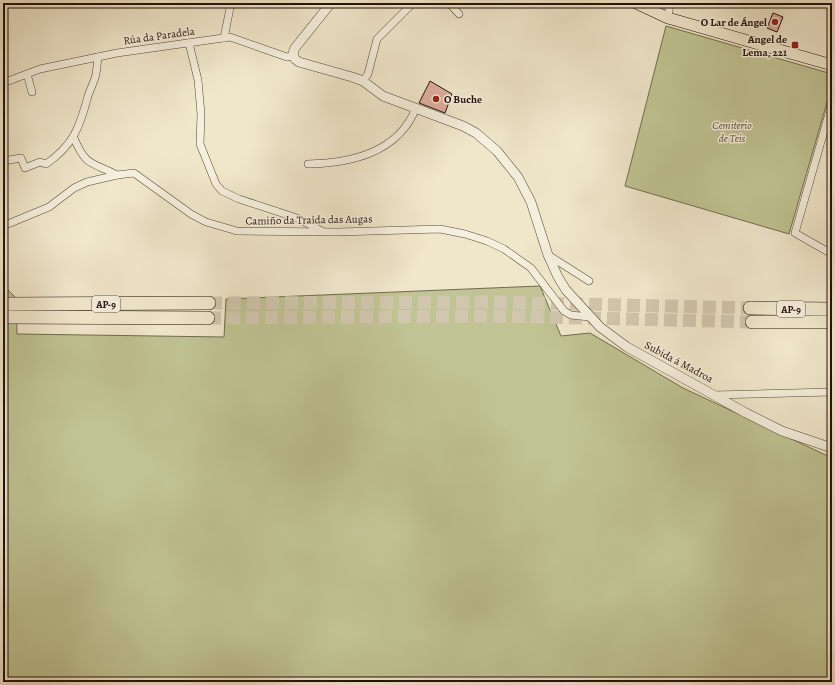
<svg xmlns="http://www.w3.org/2000/svg" width="835" height="685" font-family="Alegreya,serif">
  <style>
    .green { fill: #c0c393; stroke: #726a4e }
    .building { fill: #dead9e; stroke: #231009 }
    .lines { fill: none; stroke-linecap: round; stroke-linejoin: round }
    .motorway-tunnel { stroke: #d1c7ae; stroke-width: 13; stroke-dasharray: 13 6; stroke-linecap: butt }
    .minor-casing { stroke: #56463a; stroke-width: 8 }
    .tertiary-casing { stroke: #56463a; stroke-width: 10 }
    .trunk-casing { stroke: #231009; stroke-width: 12 }
    .motorway-casing { stroke: #231009; stroke-width: 14 }
    .minor { stroke: #f5efdd; stroke-width: 7 }
    .tertiary { stroke: #f5efdd; stroke-width: 9 }
    .trunk { stroke: #f0e7cb; stroke-width: 11 }
    .motorway { stroke: #f0e7cb; stroke-width: 13 }
    .poi-dot { fill: #8f2418; stroke: #f5efdd; stroke-width: 1.5 }
    .labels { text-anchor: middle; dominant-baseline: central; stroke-width: 3; stroke-linejoin: round; paint-order: stroke }
    .shield { fill: #f5efdd; stroke: #625349; stroke-width: 1 }
    .shield-label { font-size: 10px; font-weight: bold; fill: #231009 }
    .poi-label { font-size: 11px; font-weight: bold; fill: #231009; stroke: #f5efdd; text-anchor: end }
    .street-label { font-size: 11px; fill: #231009; stroke: #f5efdd }
    .park-label { font-size: 11px; font-style: italic; fill: #5a4f39; stroke: #f5efdd }
  </style>
  <rect width="100%" height="100%" fill="#f0e7cb"/>
  <filter id="stains"><feTurbulence type="fractalNoise" baseFrequency=".005" numOctaves="4"/><feColorMatrix values="0 0 0 0 .2 0 0 0 0 .09 0 0 0 0 .02 0 0 0 .5 -.17"/></filter>
  <radialGradient id="worn" r=".72"><stop offset=".6" stop-color="#630" stop-opacity="0"/><stop offset="1" stop-color="#630" stop-opacity=".3"/></radialGradient>
  <g class="green">
    <polygon points="666,26 832,74 832,85 789,234 625,186"/>
    <polygon points="3,285 16,298 17,334 224,337 226,299 540,286 561,336 590,333 683,388 832,458 832,682 3,682"/>
  </g>
  <g class="building">
    <polygon points="773,13 783,17 777,32 767,28"/>
    <polygon points="430,81 452,94 445,113 419,103"/>
  </g>
  <g class="lines">
    <g class="motorway-tunnel">
      <polyline points="209,303 491,302 750,308"/>
      <polyline points="208,318 499,316 752,322"/>
    </g>
    <g class="minor-casing">
      <g id="minor">
        <polyline points="449,3 459,14"/>
        <polyline points="668,18 670,3"/>
        <polyline points="224,38 231,3"/>
        <polyline points="189,43 198,80 201,114 200,144 216,184 222,191 239,199 297,218 322,231"/>
        <polyline points="27,74 32,92"/>
        <polyline points="363,81 368,74 377,39 413,3"/>
        <polyline points="3,83 40,69 117,53 230,37 287,57 293,56"/>
        <polyline points="832,103 795,233 832,254"/>
        <path d="M74 138C86 167 92 162 117 175"/>
        <path d="M3 161 21 158 25 168 40 162 46 164C74 145 80 126 88 96 90 90 93 84 95 78 97 72 97 64 98 57"/>
        <path d="M308 164C351 163 398 153 416 108"/>
        <polyline points="3,226 49,207 74,188 87,182 117,175 134,173 191,214 206,222 237,231 338,232 440,229 465,234 487,241 504,249 531,268 564,311 571,315 589,317"/>
        <polyline points="548,255 589,281"/>
        <polyline points="714,395 832,392"/>
      </g>
    </g>
    <g class="tertiary-casing">
      <polyline id="tertiary" points="331,3 295,48 293,53 295,59 299,62 352,77 363,81 383,96 463,126 476,133 497,151 518,177 531,202 548,255 558,277 566,290 600,327 627,347 746,413 782,431 832,448"/>
    </g>
    <g class="trunk-casing">
      <polyline id="trunk" points="636,3 668,18 832,65"/>
    </g>
    <g class="motorway-casing">
      <g id="motorway">
        <polyline points="3,304 209,303"/>
        <polyline points="750,308 832,309"/>
        <polyline points="3,317 208,318"/>
        <polyline points="752,322 832,322"/>
      </g>
    </g>
    <use href="#minor" class="minor"/>
    <use href="#tertiary" class="tertiary"/>
    <use href="#trunk" class="trunk"/>
    <use href="#motorway" class="motorway"/>
  </g>
  <g class="poi-dot">
    <circle cx="775" cy="22" r="4"/>
    <rect x="791" y="41" width="8" height="8" rx="2"/>
    <circle cx="436" cy="99" r="4"/>
  </g>
  <g class="labels">
    <g class="shield">
      <rect x="92" y="296" width="28" height="16" rx="3"/>
      <rect x="777" y="301" width="28" height="16" rx="3"/>
    </g>
    <g class="shield-label">
      <text x="106" y="304">AP-9</text>
      <text x="791" y="309">AP-9</text>
    </g>
    <g class="poi-label">
      <text x="767" y="22">O Lar de Ángel</text>
      <text x="787" y="39">Angel de<tspan x="787" dy="13">Lema, 221</tspan></text>
      <text x="444" y="99" text-anchor="start">O Buche</text>
    </g>
    <g class="street-label">
      <text transform="translate(159 36) rotate(-8)">Rúa da Paradela</text>
      <text transform="translate(309 220) rotate(-1)">Camiño da Traída das Augas</text>
      <text transform="translate(679 362) rotate(28)">Subida á Madroa</text>
    </g>
    <g class="park-label">
      <text x="732" y="125">Cemiterio<tspan x="732" dy="13">de Teis</tspan></text>
    </g>
  </g>
  <rect width="835" height="685" fill="none" stroke="#f0e7cb" stroke-width="16"/>
  <rect x="4" y="4" width="827" height="677" fill="none" stroke="#231009" stroke-width="2"/>
  <rect x="8" y="8" width="819" height="669" fill="none" stroke="#231009"/>
  <rect width="100%" height="100%" filter="url(#stains)"/>
  <rect width="100%" height="100%" fill="url(#worn)"/>
</svg>
